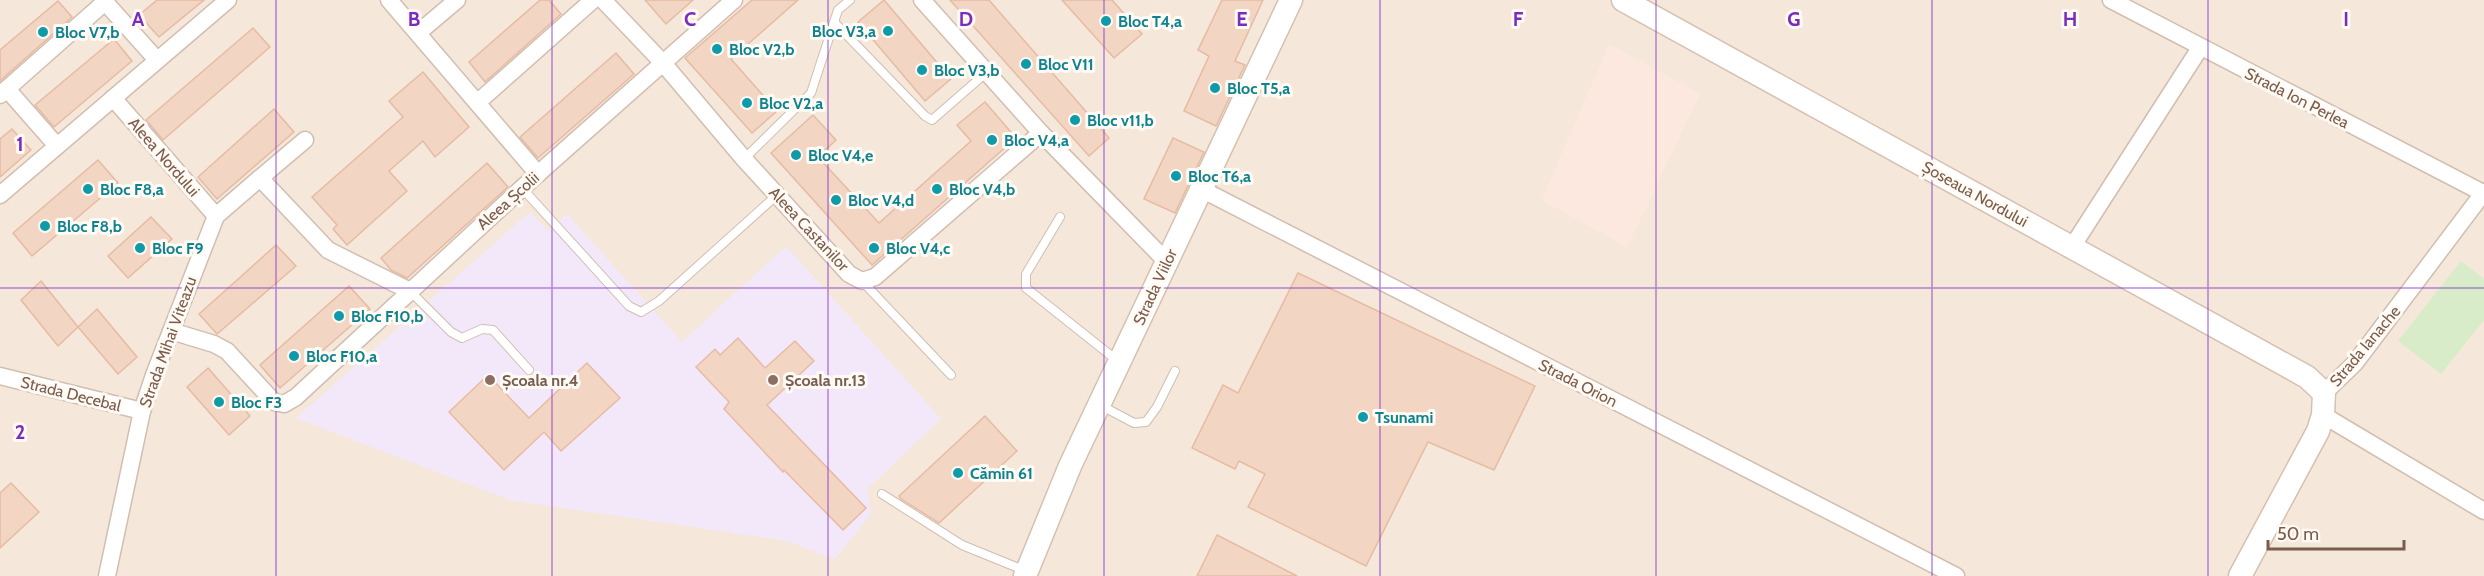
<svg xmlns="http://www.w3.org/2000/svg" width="2484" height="576" font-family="Cabin,sans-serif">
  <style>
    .residential { fill: #f5e8da }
    .commercial { fill: #fde8e0 }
    .education { fill: #f3e8fa }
    .green { fill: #d8ecc9 }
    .building { fill: #f3d5c3; stroke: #e6bba3; stroke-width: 1.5 }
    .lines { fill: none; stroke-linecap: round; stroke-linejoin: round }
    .lane-casing { stroke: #d1beb0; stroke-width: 10 }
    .street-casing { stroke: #d1beb0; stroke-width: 19 }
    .secondary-casing { stroke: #d6c0b0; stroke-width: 25 }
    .lane { stroke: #fff; stroke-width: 8 }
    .street { stroke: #fff; stroke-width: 16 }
    .secondary { stroke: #fff; stroke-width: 22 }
    .grid { fill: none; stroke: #7b2cbf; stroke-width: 1.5; stroke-opacity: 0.55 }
    .culture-dot { fill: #0f9aa8; stroke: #fffaf3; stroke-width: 2 }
    .education-dot { fill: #8d6e63; stroke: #fffaf3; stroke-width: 2 }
    .labels { text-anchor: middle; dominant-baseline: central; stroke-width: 6; stroke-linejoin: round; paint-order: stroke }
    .culture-label { font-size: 16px; font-weight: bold; fill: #0d838f; stroke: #fffaf3; text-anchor: start }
    .street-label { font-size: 16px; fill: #7a5c4d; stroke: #fffaf3 }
    .education-label { font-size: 16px; font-weight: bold; fill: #785e54; stroke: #fffaf3; text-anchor: start }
    .grid-label { font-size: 20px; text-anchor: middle; font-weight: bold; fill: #7b2cbf; stroke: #fffaf3; stroke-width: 6; stroke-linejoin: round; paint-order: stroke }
  </style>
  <rect width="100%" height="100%" fill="#fdf6ec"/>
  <rect class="residential" x="0" y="0" width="2484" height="576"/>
  <polygon class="commercial" points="1609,44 1700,94 1627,247 1542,200"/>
  <polygon class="education" points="530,212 548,231 567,214 682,342 786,246 941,419 867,489 871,514 835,559 787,541 510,500 296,418"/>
  <polygon class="green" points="2461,261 2484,279 2484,320 2441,374 2398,341"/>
  <g class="building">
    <polygon points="157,0 204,0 159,37 139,15"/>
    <polygon points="540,0 549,0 561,14 485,82 469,62"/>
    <polygon points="645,0 693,0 666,24"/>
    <polygon points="752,0 798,0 731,59 777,111 752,133 685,58"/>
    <polygon points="884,0 951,79 925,101 858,22"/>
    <polygon points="950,0 989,0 1109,138 1089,156"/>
    <polygon points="1062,0 1112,0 1142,34 1114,58"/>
    <polygon points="1222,0 1263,0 1235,61 1245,65 1216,126 1184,111 1209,56 1198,50"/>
    <polygon points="58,1 72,17 0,81 0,50"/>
    <polygon points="253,28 270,47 163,140 146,120"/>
    <polygon points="114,39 132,61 54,127 35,105"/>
    <polygon points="616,53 634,74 538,158 520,137"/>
    <polygon points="423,72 469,127 435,157 423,141 389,171 407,191 347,245 333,229 337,225 312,197 403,117 389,101"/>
    <polygon points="985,102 1016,138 872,265 771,153 813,115 836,140 818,157 879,223 971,141 957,125"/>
    <polygon points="274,109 294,132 217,199 198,177"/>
    <polygon points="12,129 31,150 0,177 0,139"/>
    <polygon points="1173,138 1204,152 1175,213 1144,199"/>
    <polygon points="98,160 118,183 32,256 13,233"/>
    <polygon points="487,163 508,187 407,278 391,270 381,258"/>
    <polygon points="151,217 172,239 128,278 108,256"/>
    <polygon points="276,245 296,266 217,334 199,314"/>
    <polygon points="1298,273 1535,386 1494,470 1428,442 1366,566 1248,507 1265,474 1239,461 1235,469 1192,448 1223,385 1238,393"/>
    <polygon points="41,281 78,327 58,346 21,300"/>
    <polygon points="349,286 370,309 280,388 260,365"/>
    <polygon points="97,309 137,357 118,374 78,327"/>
    <polygon points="738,338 765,368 795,341 814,361 767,405 866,508 843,530 784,470 783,472 724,409 729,402 696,367 715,349 720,355"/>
    <polygon points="587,363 620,398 561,451 544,432 504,470 449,412 488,375 529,418"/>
    <polygon points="208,368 250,416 229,435 187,387"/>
    <polygon points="985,416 1017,451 939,523 901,499 899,496"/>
    <polygon points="11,483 39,512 0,548 0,493"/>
    <polygon points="1217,535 1297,576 1197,576"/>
  </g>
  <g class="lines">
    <g class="lane-casing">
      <g id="lane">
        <polyline points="834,22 925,116 932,120 987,72"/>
        <polyline points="744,159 811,93 838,10 850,0"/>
        <polyline points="522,188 629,306 641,312 659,301 777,195"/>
        <polyline points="1060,217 1026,274 1026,288 1119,362"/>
        <polyline points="862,281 951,375"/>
        <polyline points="410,291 451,332 462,338 482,329 493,330 529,370"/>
        <polyline points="1100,405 1134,423 1146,422 1157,407 1175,371"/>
        <polyline points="882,494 962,545 1026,571"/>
      </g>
    </g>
    <g class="street-casing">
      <g id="street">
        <polyline points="389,0 538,174"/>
        <polyline points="603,0 663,63 744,159 849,274 862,281 875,277 1041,133"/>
        <polyline points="922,0 1041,133 1166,261"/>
        <polyline points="2111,0 2483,193"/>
        <polyline points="418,33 457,0"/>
        <polyline points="7,89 57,146"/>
        <polyline points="0,95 105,2 157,60"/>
        <polyline points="113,98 216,216"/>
        <polyline points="478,102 593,0"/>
        <polyline points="260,178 305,140"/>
        <polyline points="1201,189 1956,576"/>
        <polyline points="0,195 228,0"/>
        <polyline points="2072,247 2200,48"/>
        <polyline points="171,331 214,344 227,351 274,402 284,404 296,397 522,188 734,0"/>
        <polyline points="0,376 142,411"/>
        <polyline points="2324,393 2355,363 2484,192"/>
        <polyline points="2323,415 2484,511"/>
        <polyline points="107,576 142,411 154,375 216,216 260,178 328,250 410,291"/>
      </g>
    </g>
    <g class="secondary-casing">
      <g id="secondary">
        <polyline points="1623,0 2307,377 2324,393 2323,415 2318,431 2240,576"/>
        <polyline points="1025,576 1070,466 1291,0"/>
      </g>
    </g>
    <use href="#lane" class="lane"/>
    <use href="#street" class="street"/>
    <use href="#secondary" class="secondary"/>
  </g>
  <path class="grid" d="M276 0V576M552 0V576M828 0V576M1104 0V576M1380 0V576M1656 0V576M1932 0V576M2208 0V576M0 288H2484"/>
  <g class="culture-dot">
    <circle cx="1106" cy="21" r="6"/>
    <circle cx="888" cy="31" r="6"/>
    <circle cx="43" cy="32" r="6"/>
    <circle cx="717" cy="49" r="6"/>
    <circle cx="1026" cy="64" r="6"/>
    <circle cx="922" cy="70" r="6"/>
    <circle cx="1215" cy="88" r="6"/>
    <circle cx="747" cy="103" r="6"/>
    <circle cx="1075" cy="120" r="6"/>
    <circle cx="992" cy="140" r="6"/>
    <circle cx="796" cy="155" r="6"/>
    <circle cx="1176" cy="176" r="6"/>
    <circle cx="88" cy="189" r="6"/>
    <circle cx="937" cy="189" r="6"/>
    <circle cx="836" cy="200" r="6"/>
    <circle cx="45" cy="226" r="6"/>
    <circle cx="140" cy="248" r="6"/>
    <circle cx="874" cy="248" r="6"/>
    <circle cx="339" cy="316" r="6"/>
    <circle cx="294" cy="356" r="6"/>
    <circle cx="219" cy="402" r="6"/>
    <circle cx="1363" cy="417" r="6"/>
    <circle cx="958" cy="473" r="6"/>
  </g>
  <g class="education-dot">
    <circle cx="490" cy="380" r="6"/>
    <circle cx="773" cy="380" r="6"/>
  </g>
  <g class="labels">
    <g class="culture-label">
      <text x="1118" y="21">Bloc T4,a</text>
      <text x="876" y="31" text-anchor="end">Bloc V3,a</text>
      <text x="55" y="32">Bloc V7,b</text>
      <text x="729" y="49">Bloc V2,b</text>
      <text x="1038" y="64">Bloc V11</text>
      <text x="934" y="70">Bloc V3,b</text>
      <text x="1227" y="88">Bloc T5,a</text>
      <text x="759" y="103">Bloc V2,a</text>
      <text x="1087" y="120">Bloc v11,b</text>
      <text x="1004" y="140">Bloc V4,a</text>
      <text x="808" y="155">Bloc V4,e</text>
      <text x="1188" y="176">Bloc T6,a</text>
      <text x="100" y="189">Bloc F8,a</text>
      <text x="949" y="189">Bloc V4,b</text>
      <text x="848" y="200">Bloc V4,d</text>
      <text x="57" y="226">Bloc F8,b</text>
      <text x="152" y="248">Bloc F9</text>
      <text x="886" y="248">Bloc V4,c</text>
      <text x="351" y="316">Bloc F10,b</text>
      <text x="306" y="356">Bloc F10,a</text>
      <text x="231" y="402">Bloc F3</text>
      <text x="1375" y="417">Tsunami</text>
      <text x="970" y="473">Cămin 61</text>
    </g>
    <g class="street-label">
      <text transform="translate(2297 98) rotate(27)">Strada Ion Perlea</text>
      <text transform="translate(164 157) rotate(49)">Aleea Nordului</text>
      <text transform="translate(1975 194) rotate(29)">Șoseaua Nordului</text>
      <text transform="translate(508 201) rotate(-42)">Aleea Școlii</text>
      <text transform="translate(809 229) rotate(47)">Aleea Castanilor</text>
      <text transform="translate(1155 287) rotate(-65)">Strada Viilor</text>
      <text transform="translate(168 342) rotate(-70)">Strada Mihai Viteazu</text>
      <text transform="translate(2365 346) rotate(-50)">Strada Ianache</text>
      <text transform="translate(1578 383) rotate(27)">Strada Orion</text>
      <text transform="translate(71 394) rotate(14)">Strada Decebal</text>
    </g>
    <g class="education-label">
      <text x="502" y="380">Școala nr.4</text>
      <text x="785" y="380">Școala nr.13</text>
    </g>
  </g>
  <g class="grid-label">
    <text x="138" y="26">A</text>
    <text x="414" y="26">B</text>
    <text x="690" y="26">C</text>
    <text x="966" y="26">D</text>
    <text x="1242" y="26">E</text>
    <text x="1518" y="26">F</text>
    <text x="1794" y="26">G</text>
    <text x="2070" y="26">H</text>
    <text x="2346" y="26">I</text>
    <text x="20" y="151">1</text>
    <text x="20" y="439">2</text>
  </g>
  <path d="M2268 540v9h136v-9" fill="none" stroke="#7a5c4d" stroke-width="3"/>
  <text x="2277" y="540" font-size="18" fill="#7a5c4d" stroke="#fffaf3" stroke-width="4.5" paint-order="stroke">50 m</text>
</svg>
